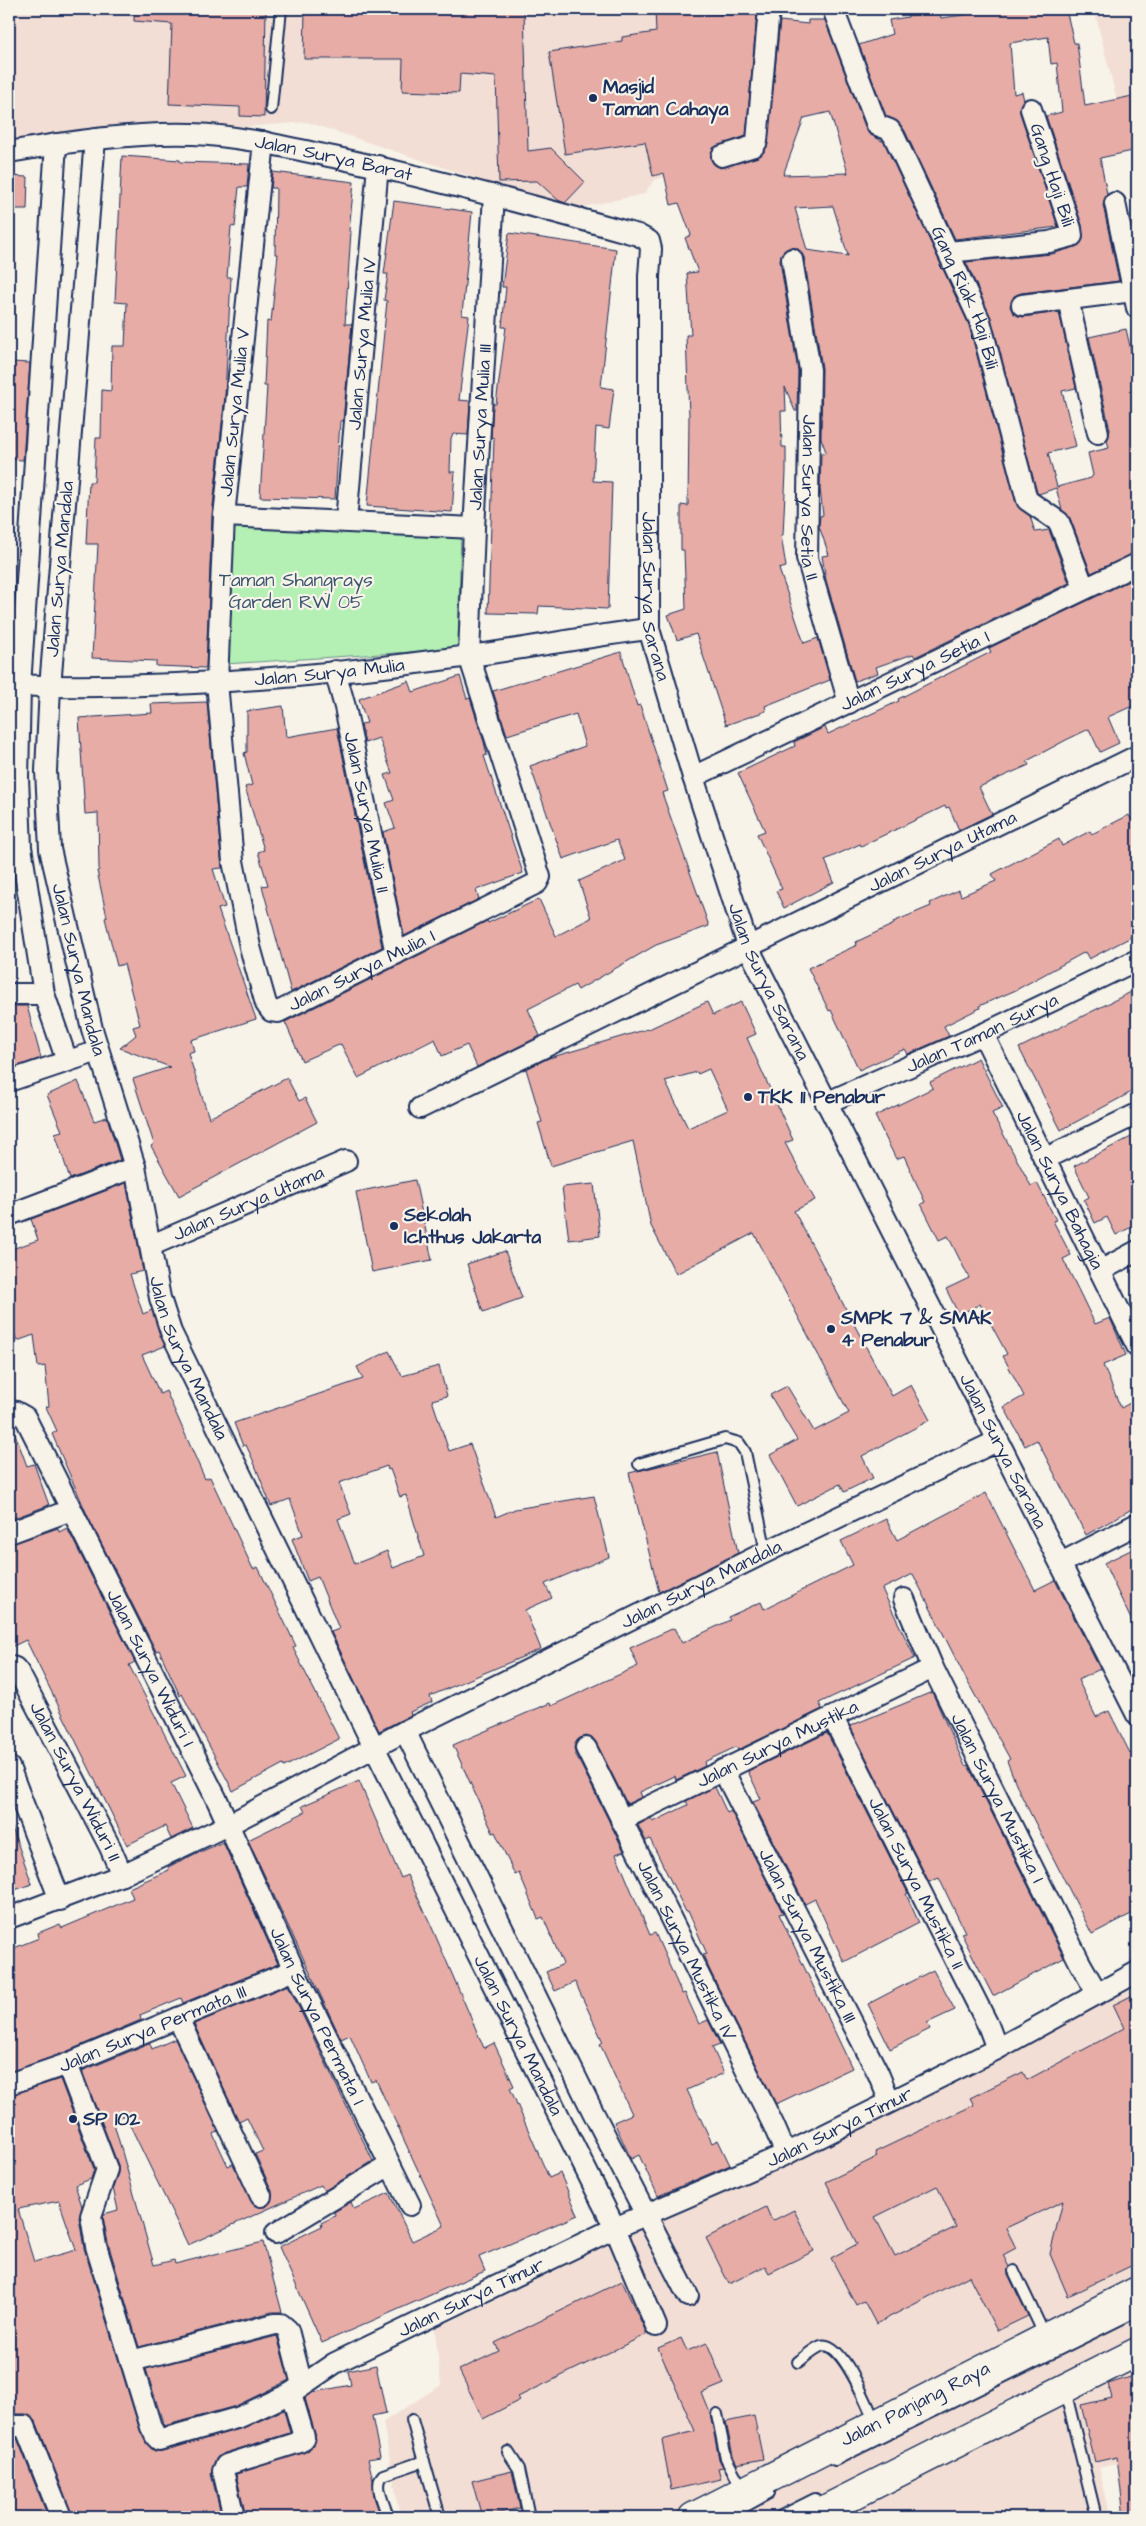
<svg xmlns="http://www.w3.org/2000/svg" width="1146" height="2526" font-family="'Architects Daughter',sans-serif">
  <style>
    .built { fill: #f2ded4 }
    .green { fill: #b4efb4; stroke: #688f89 }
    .building { fill: #e7aca6; stroke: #1b2f5e; fill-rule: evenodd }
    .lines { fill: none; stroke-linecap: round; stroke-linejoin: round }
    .service-casing { stroke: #1b2f5e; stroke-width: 14 }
    .minor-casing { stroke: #1b2f5e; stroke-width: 24 }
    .primary-casing { stroke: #1b2f5e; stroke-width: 31 }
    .service { stroke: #f7f3e8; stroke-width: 10 }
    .minor { stroke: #f7f3e8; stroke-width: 20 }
    .primary { stroke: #f7f3e8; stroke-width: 28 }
    .poi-dot { fill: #1b2f5e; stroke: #f7f3e8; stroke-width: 2 }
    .labels { text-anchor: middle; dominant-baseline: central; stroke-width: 4.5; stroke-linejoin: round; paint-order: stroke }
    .poi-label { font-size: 19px; font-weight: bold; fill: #1b2f5e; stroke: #f7f3e8; text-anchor: start }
    .street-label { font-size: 19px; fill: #1b2f5e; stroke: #f7f3e8 }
    .park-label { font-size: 19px; fill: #3a556f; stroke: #f7f3e8 }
  </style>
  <rect width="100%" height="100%" fill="#f7f3e8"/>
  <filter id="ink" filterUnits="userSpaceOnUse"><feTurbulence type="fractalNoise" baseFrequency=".02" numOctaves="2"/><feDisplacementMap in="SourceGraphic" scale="10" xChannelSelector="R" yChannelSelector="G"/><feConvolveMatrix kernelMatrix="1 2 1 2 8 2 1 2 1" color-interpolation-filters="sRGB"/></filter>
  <g filter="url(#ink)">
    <g class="built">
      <polygon points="9,9 879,9 847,14 767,12 758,151 654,180 644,194 563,211 496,185 307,122 9,146"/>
      <polygon points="1094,9 1137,9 1137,177 1119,108"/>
      <polygon points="1137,1987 1137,2459 1099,2468 1111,2517 400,2517 383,2422 441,2385 435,2329"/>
    </g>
    <polygon class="green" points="230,520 461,530 458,649 225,664"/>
    <g class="building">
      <polygon points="134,9 266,9 264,117 240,116 240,107 169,104 172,24 134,21"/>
      <polygon points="406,9 524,9 528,151 551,148 585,182 565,203 558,200 537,181 499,182 496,77 460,74 459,93 402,91 403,59 304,59 305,10 405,12"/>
      <path d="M655 9 732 15V12L757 14 746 136 713 148 711 160 720 168 758 157 767 147 780 21 808 24V20H825L866 129 869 134 884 142 969 325 1016 503 1030 516 1035 532 1049 530 1069 583 915 657 913 654 876 667 878 673 855 681 826 580 822 556 829 555 819 526 820 516 823 515 820 489 821 454 826 452 821 438 822 368 804 257 797 248 790 247 781 254 780 261 798 371 797 411H795L785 387 786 411H781L782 447H786V472L783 535H781L786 567 779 569 804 643 818 638 830 680 765 706 766 711 726 725 696 634 677 640 668 615 686 609 684 550H681V505L688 506 689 416 686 335H691L687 273 698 272 685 238 691 235 679 203 671 205 664 173 653 176 645 142 565 154 549 52 622 41V37L656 32ZM830 112 848 173 783 175 804 118ZM833 206 848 256 807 250 795 208Z"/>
      <polygon points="1008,9 1066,9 1074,43 1077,43 1085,106 1137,95 1137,150 1100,158 1107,194 1103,205 1119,281 1021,293 1014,296 1010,306 1013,313 1023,317 1059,312 1076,388 1062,391 1076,446 1048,453 1057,487 1091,478 1093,475 1088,453 1109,448 1107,440 1110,430 1089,337 1126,329 1137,376 1137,552 1091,573 1070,518 1062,510 1056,488 1039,494 1037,493 991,318 966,262 1052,254 1075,247 1083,240 1082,225 1046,116 1062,112 1057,63 1051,64 1048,37 1010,43 1014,94 1022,92 1024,100 1020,106 1020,113 1058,227 955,239 905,131 899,123 886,116 859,45 892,34 889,20 908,17 908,15 940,14 941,18"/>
      <polygon points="122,156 180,160 180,162 249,164 247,187 239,187 235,227 231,226 227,277 231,277 225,396 212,515 206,668 156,666 156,661 92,658 98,544 86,544 89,482 94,482 96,438 101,438 102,390 111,391 112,346 125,346 127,303 115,302"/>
      <polygon points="273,172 354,182 349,231 351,231 345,324 352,324 343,421 340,421 335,499 260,497 267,386 264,386 267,321 271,322 278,254 275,254 276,188 271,188"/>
      <polygon points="9,176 28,177 27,209 9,209"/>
      <polygon points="394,201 472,212 462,315 469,316 459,400 470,401 468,435 453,434 451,438 450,472 455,472 452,512 367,506 387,301 384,300 388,274 384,274"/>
      <polygon points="509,233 616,249 601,387 614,389 609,429 596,427 593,481 612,482 608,609 539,606 538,614 488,613 494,438 491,437 493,404 496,404 506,327 502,327 506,287 502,287"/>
      <polygon points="11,362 30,363 23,460 9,459"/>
      <polygon points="1137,577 1137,704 1108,717 1119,743 1100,752 1089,729 1066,740 1027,761 1029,765 979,787 992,814 959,830 949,807 946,808 945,806 861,846 860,844 825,860 834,882 784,908 776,891 782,889 757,834 765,831 738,773 795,746 794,742 825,727 828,734 899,701 898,699 991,652 989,648"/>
      <polygon points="621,652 637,706 640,705 668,791 662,793 709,926 656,945 578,990 575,985 528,1009 540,1036 477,1067 467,1045 442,1056 435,1039 358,1078 341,1044 302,1061 285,1022 487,921 488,923 539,899 556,936 591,918 579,881 625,860 617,840 563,859 530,766 585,746 576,714 507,735 493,691"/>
      <polygon points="460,676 467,699 470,698 484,742 487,755 484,756 523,873 476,890 479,899 404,936 383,832 395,828 386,803 394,800 385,775 392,773 379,738 365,743 361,724 367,723 359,699 409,681 413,692"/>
      <polygon points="207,702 222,868 213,869 225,907 218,909 256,1019 191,1040 194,1051 188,1053 209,1118 287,1078 299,1101 305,1098 317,1122 179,1196 151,1146 154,1144 133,1079 170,1067 120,1048 136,1035 133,1027 140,1025 124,964 117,966 105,918 107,917 97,871 99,870 98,813 85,814 79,718 152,713 151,704"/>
      <polygon points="283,706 286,737 337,728 382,947 291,992 262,886 268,885 258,852 264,850 245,787 252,785 244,753 247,752 247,711"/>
      <polygon points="1129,815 1131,819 1137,816 1137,934 1089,959 1085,952 1016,990 979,1006 980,1008 944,1026 949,1036 908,1054 905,1049 859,1070 831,1010 829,1011 808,968 857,945 856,942 894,924 893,922 931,906 930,903 959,890 961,896 996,881 992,874 1059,839 1062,846 1090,831 1092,834"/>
      <polygon points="1137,989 1137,1089 1061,1130 1019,1048"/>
      <path d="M707 1002 713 1015 741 1002 756 1034 747 1038 793 1140 785 1143 815 1200 794 1211 892 1396 911 1385 930 1420 862 1456 873 1478 844 1492 840 1484 797 1506 770 1455 797 1440 770 1395 787 1386 814 1431 849 1413 754 1233 676 1274 651 1226 633 1141 551 1166 538 1123 542 1122 526 1069 549 1058 651 1028ZM709 1069 728 1110 688 1128 665 1081 697 1072 698 1074Z"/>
      <polygon points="17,1006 27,1006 41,1058 9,1069 9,1008"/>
      <polygon points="978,1058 1003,1108 992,1113 1031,1186 1037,1183 1056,1220 1053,1221 1071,1255 1063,1259 1078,1289 1095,1324 1110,1318 1126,1355 1103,1365 1121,1408 1137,1399 1137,1506 1086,1535 1037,1440 1025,1446 1004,1407 1024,1396 1003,1356 1007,1354 980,1304 959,1315 946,1289 969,1278 948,1236 939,1240 921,1204 925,1202 904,1156 896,1159 875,1116 933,1088 930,1082"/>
      <polygon points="78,1081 94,1121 107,1117 120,1160 70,1179 55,1133 62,1131 47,1095"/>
      <polygon points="1137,1134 1137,1224 1116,1235 1107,1217 1095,1223 1084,1200 1089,1197 1074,1166"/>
      <polygon points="415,1180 432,1260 372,1272 356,1192"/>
      <polygon points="126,1183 143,1271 130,1274 143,1314 152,1310 165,1346 142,1355 160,1394 166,1391 205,1479 210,1477 253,1569 258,1567 296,1646 293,1648 339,1739 284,1767 283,1764 233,1791 182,1694 180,1696 159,1650 156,1651 89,1519 52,1434 57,1431 46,1407 49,1406 45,1366 38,1367 34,1335 17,1341 9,1317 9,1250 38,1240 31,1219"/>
      <polygon points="594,1184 600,1236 569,1240 562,1187"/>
      <polygon points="505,1251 522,1298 483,1312 467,1264"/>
      <path d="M389 1351 402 1376 439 1366 447 1396 432 1400 449 1451 470 1444 496 1517 515 1509 594 1496 609 1557 545 1584 552 1598 525 1610 541 1649 430 1696 432 1702 410 1712 411 1715 379 1731 331 1632 339 1629 318 1577 308 1581 292 1539 303 1535 290 1499 271 1506 253 1460 246 1445 243 1446 234 1423 363 1379 357 1367ZM387 1466 388 1470 390 1469 400 1497 406 1495 424 1556 393 1568 387 1551 355 1564 338 1519 351 1514 339 1483Z"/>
      <polygon points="9,1423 11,1423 27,1466 34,1464 49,1505 9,1520"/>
      <polygon points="717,1452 738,1553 659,1592 629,1473"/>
      <polygon points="986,1493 1035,1590 1055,1580 1100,1669 1078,1680 1096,1717 1109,1711 1130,1753 1137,1750 1137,1911 1092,1934 1019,1791 1007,1761 1010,1759 965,1677 913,1574 882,1589 915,1658 819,1703 822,1709 738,1750 736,1747 704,1762 705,1766 676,1780 675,1776 640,1792 642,1797 627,1804 596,1742 587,1736 580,1738 574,1747 575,1753 624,1851 616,1854 650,1935 655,1933 682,1994 685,1993 699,2024 708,2020 720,2044 712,2047 724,2073 687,2090 712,2143 718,2140 730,2165 658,2196 639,2155 631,2159 614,2122 632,2114 600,2044 603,2042 575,1982 555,1991 546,1972 563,1964 543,1917 538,1919 519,1873 515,1875 495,1832 493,1833 453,1745 550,1703 551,1706 638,1666 630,1648 674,1628 682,1643 730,1620 728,1617 761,1602 764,1609 853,1565 841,1541 886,1519 897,1540"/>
      <polygon points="58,1528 59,1532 67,1528 135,1662 129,1665 186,1776 171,1783 193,1828 171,1839 165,1826 127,1845 26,1640 9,1648 9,1545"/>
      <polygon points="1137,1547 1137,1632 1104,1563"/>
      <polygon points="932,1692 965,1766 968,1765 1064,1958 993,1996 961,1933 965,1932 939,1878 929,1882 850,1726"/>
      <polygon points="827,1733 908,1893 906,1894 919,1923 844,1962 815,1899 805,1904 753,1802 761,1799 748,1771"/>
      <polygon points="359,1781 401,1878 407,1875 430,1923 484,2048 494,2043 514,2086 510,2088 549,2178 560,2173 578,2215 479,2257 485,2271 322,2343 279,2247 322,2226 321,2223 335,2216 334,2212 351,2202 354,2209 389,2193 412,2241 444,2226 376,2080 371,2082 350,2035 341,2039 248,1840 305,1812 302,1806"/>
      <polygon points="715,1787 727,1813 731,1811 783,1913 779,1914 852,2068 776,2104 711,1973 703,1955 707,1954 688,1911 686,1912 650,1839 646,1841 638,1825 651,1818 653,1822 688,1805 686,1801"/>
      <polygon points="9,1825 11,1825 32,1884 9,1892"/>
      <polygon points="223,1842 278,1964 183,2003 181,1998 140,2015 141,2020 63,2053 9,2072 9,1950 39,1938 38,1933 60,1924 62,1928 133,1898 129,1888 169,1870 168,1867 182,1860"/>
      <polygon points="933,1970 955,2010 927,2023 930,2029 890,2049 868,2004"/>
      <polygon points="288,1985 373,2161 324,2191 321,2185 188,2245 125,2115 113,2120 154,2265 174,2260 175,2264 263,2242 282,2312 272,2312 139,2347 108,2243 103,2217 104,2214 118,2210 113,2188 118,2173 118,2165 82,2071 150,2043 152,2049 175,2039 218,2131 213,2134 228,2166 233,2164 254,2205 266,2207 271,2202 272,2191 255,2154 263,2151 247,2118 239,2122 194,2024"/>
      <path d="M1137 1993V2263L1068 2296 1050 2254 1063 2201 1006 2228 1016 2248 1003 2255 1009 2267 1008 2274 1028 2316 997 2331 969 2276 876 2324 864 2301 856 2305 831 2258 857 2244 826 2182 877 2157 875 2152 974 2105 970 2098 1023 2072 1027 2080 1124 2028 1113 2005ZM937 2186 956 2227 895 2256 875 2217Z"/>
      <path d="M60 2079 94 2169 91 2179 75 2185 82 2206 79 2218 84 2248 140 2430 146 2443 156 2451H162L243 2428 284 2410 290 2433 222 2454 215 2460 211 2474 222 2517H73L36 2421 26 2414H9V2336L13 2335 9 2320V2096ZM59 2201 76 2250 34 2262 18 2209Z"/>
      <polygon points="766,2207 772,2221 794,2210 814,2251 769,2273 765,2266 729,2284 706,2238"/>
      <polygon points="622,2281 647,2334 518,2397 520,2400 483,2419 459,2370 499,2351 495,2343"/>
      <polygon points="277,2336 289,2380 236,2406 164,2426 146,2369"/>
      <polygon points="681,2338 687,2351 707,2343 724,2384 702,2393 710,2413 719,2459 723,2467 718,2468 721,2479 671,2490 662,2440 695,2431 658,2348"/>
      <polygon points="376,2365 386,2413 372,2416 380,2457 368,2459 373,2480 374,2497 381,2517 246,2517 236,2474 309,2450 316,2440 315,2434 305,2398 314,2392 351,2385 348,2371"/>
      <polygon points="1137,2375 1137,2517 1124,2517 1117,2457 1095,2462 1081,2405 1112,2398 1108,2384"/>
      <polygon points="754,2416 763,2459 737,2464 733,2456 726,2422"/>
      <polygon points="9,2438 17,2438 48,2517 9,2517"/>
      <polygon points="512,2471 520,2508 482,2517 472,2481"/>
    </g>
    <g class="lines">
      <g class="service-casing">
        <g id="service">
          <polyline points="271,109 281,9"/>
          <polyline points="639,1464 725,1439 739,1443 745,1452 766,1552"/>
          <polyline points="1014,2271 1045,2336"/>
          <path d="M798 2362C805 2357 813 2349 821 2346 841 2339 868 2406 875 2422"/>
          <polyline points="1065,2390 1096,2517"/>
          <polyline points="717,2414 726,2458 743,2490"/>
          <polyline points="412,2420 440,2517"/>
          <polyline points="508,2452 519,2469 529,2517"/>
          <polyline points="835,2460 1137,2311"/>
          <path d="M388 2517C385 2505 373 2485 383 2475L424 2461"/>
          <polyline points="726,2517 769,2493"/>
          <polyline points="779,2517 815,2499"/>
        </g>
      </g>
      <g class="minor-casing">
        <g id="minor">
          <path id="s1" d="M833 9 877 125 890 130 894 136 980 321 1027 500 1059 522 1084 588"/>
          <path id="s2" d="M95 139 50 687 46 771 50 849 92 1029 135 1167 160 1298 171 1332 374 1747 615 2228 656 2326"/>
          <path id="s3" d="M264 142 224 516 217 682 233 861 250 947 266 1004 271 1011 278 1012 537 883 540 877 469 656 474 528 494 195"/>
          <polyline points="56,144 20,686 18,778 21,847 44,994 67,1061"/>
          <path id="s4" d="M9 152C67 142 134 132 193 134 242 136 290 148 338 158 439 180 538 207 638 235L649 241 651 249 649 276V629L693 777 749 949 1137 1715"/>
          <polyline points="722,156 754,146 757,141 769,9"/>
          <polyline points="1115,203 1137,308"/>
          <polyline points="948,252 1049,242 1072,236 1071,229 1031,109"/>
          <path id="s5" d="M792 259 810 370 807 558 849 703"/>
          <polyline points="1068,299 1098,433"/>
          <polyline points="1022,305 1133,291"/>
          <polyline points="224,516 474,528"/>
          <path id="s6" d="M346 521 378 166"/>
          <path id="s7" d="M335 671 345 707 396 954"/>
          <path id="s8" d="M9 685C162 691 318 677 469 656 529 648 589 636 649 629"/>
          <path id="s9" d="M693 777 1137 564"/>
          <polyline points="9,994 44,994"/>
          <path id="s10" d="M983 1034 1137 1346"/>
          <polyline points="9,1081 98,1051"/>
          <path id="s11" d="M826 1103 983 1034 1137 960"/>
          <path id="s12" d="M420 1108 1137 756"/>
          <polyline points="1044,1159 1137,1114"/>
          <polyline points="9,1215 135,1167"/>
          <path id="s13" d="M152 1245 346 1161"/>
          <polyline points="1100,1271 1137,1251"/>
          <path id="s14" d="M9 1411 16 1412 25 1417 218 1802 294 1970 410 2205"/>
          <polyline points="9,1533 71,1510"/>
          <polyline points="1061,1563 1137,1524"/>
          <path id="s15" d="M904 1599 933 1668 1080 1963 1097 1993"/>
          <path id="s16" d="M9 1666 15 1668 19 1673 110 1847 122 1875"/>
          <path id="s17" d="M833 1718 988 2025 997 2049"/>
          <polyline points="405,1731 593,2112 688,2296"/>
          <path id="s18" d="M586 1748 773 2124 786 2154"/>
          <polyline points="9,1767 60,1900"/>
          <path id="s19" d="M723 1770 878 2073 890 2102"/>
          <path id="s20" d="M621 1820 933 1668"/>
          <path id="s21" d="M9 1918 122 1875 228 1825 405 1731 766 1552 997 1441"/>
          <polyline points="178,2018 261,2196"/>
          <path id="s22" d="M67 2064 107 2169 91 2216 96 2246 151 2427 156 2437 159 2440 240 2417 291 2393 335 2363 615 2228 786 2154 997 2049 1137 1972"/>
          <path id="s23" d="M9 2084 67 2064 294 1970"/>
          <polyline points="276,2233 390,2165"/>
          <polyline points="131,2361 275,2324 281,2324 288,2330 302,2385"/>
          <polyline points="9,2426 25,2426 61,2517"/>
          <polyline points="234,2517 223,2471 226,2465 300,2442 304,2437 291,2393"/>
        </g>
      </g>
      <g class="primary-casing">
        <g id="primary">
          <path id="s24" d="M693 2517 1137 2291"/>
          <polyline points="810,2517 1137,2352"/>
        </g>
      </g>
      <use href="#service" class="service"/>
      <use href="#minor" class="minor"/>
      <use href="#primary" class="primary"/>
    </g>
  </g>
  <g class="poi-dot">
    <circle cx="593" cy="98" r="5"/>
    <circle cx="748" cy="1097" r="5"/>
    <circle cx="394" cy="1226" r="5"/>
    <circle cx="831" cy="1329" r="5"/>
    <circle cx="73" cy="2119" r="5"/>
  </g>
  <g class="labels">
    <g class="poi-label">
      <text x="603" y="87">Masjid<tspan x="603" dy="22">Taman Cahaya</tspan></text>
      <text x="758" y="1097">TKK 11 Penabur</text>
      <text x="404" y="1215">Sekolah<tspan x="404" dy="22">Ichthus Jakarta</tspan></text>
      <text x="841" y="1318">SMPK 7 &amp; SMAK<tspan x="841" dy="22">4 Penabur</tspan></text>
      <text x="83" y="2119">SP 102</text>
    </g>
    <g class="street-label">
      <text stroke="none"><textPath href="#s4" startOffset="328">Jalan Surya Barat</textPath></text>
      <text transform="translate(1052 175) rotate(72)">Gang Haji Bili</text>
      <text stroke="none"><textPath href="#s1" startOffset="322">Gang Riak Haji Bili</textPath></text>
      <text stroke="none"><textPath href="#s6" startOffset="178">Jalan Surya Mulia IV</textPath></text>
      <text transform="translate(235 412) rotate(-84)">Jalan Surya Mulia V</text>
      <text stroke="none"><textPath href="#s3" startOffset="1642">Jalan Surya Mulia III</textPath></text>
      <text stroke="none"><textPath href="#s5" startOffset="240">Jalan Surya Setia II</textPath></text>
      <text transform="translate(60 569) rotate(-85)">Jalan Surya Mandala</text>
      <text stroke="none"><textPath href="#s4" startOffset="1011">Jalan Surya Sarana</textPath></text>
      <text stroke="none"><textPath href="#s9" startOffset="246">Jalan Surya Setia I</textPath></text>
      <text stroke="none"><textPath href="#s8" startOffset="321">Jalan Surya Mulia</textPath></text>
      <text stroke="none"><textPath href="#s7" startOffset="145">Jalan Surya Mulia II</textPath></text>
      <text stroke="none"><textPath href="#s12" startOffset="582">Jalan Surya Utama</textPath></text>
      <text stroke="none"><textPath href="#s2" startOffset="836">Jalan Surya Mandala</textPath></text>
      <text stroke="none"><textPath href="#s3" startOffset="978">Jalan Surya Mulia I</textPath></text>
      <text stroke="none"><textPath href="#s4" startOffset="1416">Jalan Surya Sarana</textPath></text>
      <text stroke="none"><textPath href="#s11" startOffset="171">Jalan Taman Surya</textPath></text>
      <text stroke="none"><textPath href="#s10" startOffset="174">Jalan Surya Bahagia</textPath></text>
      <text stroke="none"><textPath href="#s13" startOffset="105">Jalan Surya Utama</textPath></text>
      <text stroke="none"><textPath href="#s2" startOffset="1241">Jalan Surya Mandala</textPath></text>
      <text stroke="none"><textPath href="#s4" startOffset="1941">Jalan Surya Sarana</textPath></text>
      <text stroke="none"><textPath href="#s21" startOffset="769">Jalan Surya Mandala</textPath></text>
      <text stroke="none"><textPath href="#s14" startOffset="298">Jalan Surya Widuri I</textPath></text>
      <text stroke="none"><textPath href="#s20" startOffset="174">Jalan Surya Mustika</textPath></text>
      <text stroke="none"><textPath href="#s16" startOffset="135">Jalan Surya Widuri II</textPath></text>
      <text stroke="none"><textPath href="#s15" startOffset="220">Jalan Surya Mustika I</textPath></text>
      <text stroke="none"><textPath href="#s17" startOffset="185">Jalan Surya Mustika II</textPath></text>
      <text stroke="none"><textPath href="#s19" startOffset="186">Jalan Surya Mustika III</textPath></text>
      <text stroke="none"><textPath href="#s18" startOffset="226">Jalan Surya Mustika IV</textPath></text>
      <text stroke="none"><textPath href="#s14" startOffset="684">Jalan Surya Permata I</textPath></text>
      <text stroke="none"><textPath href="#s23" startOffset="154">Jalan Surya Permata III</textPath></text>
      <text stroke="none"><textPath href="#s2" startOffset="1995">Jalan Surya Mandala</textPath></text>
      <text stroke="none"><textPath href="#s22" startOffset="1148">Jalan Surya Timur</textPath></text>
      <text stroke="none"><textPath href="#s22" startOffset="742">Jalan Surya Timur</textPath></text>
      <text stroke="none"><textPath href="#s24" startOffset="249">Jalan Panjang Raya</textPath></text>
    </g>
    <g class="park-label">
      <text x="296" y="580">Taman Shangrays<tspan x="296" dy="22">Garden RW 05</tspan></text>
    </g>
  </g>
  <rect width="1146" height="2526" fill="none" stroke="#f7f3e8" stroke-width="30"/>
  <rect x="15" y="15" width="1116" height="2496" fill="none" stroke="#1b2f5e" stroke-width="2" filter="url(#ink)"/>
</svg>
